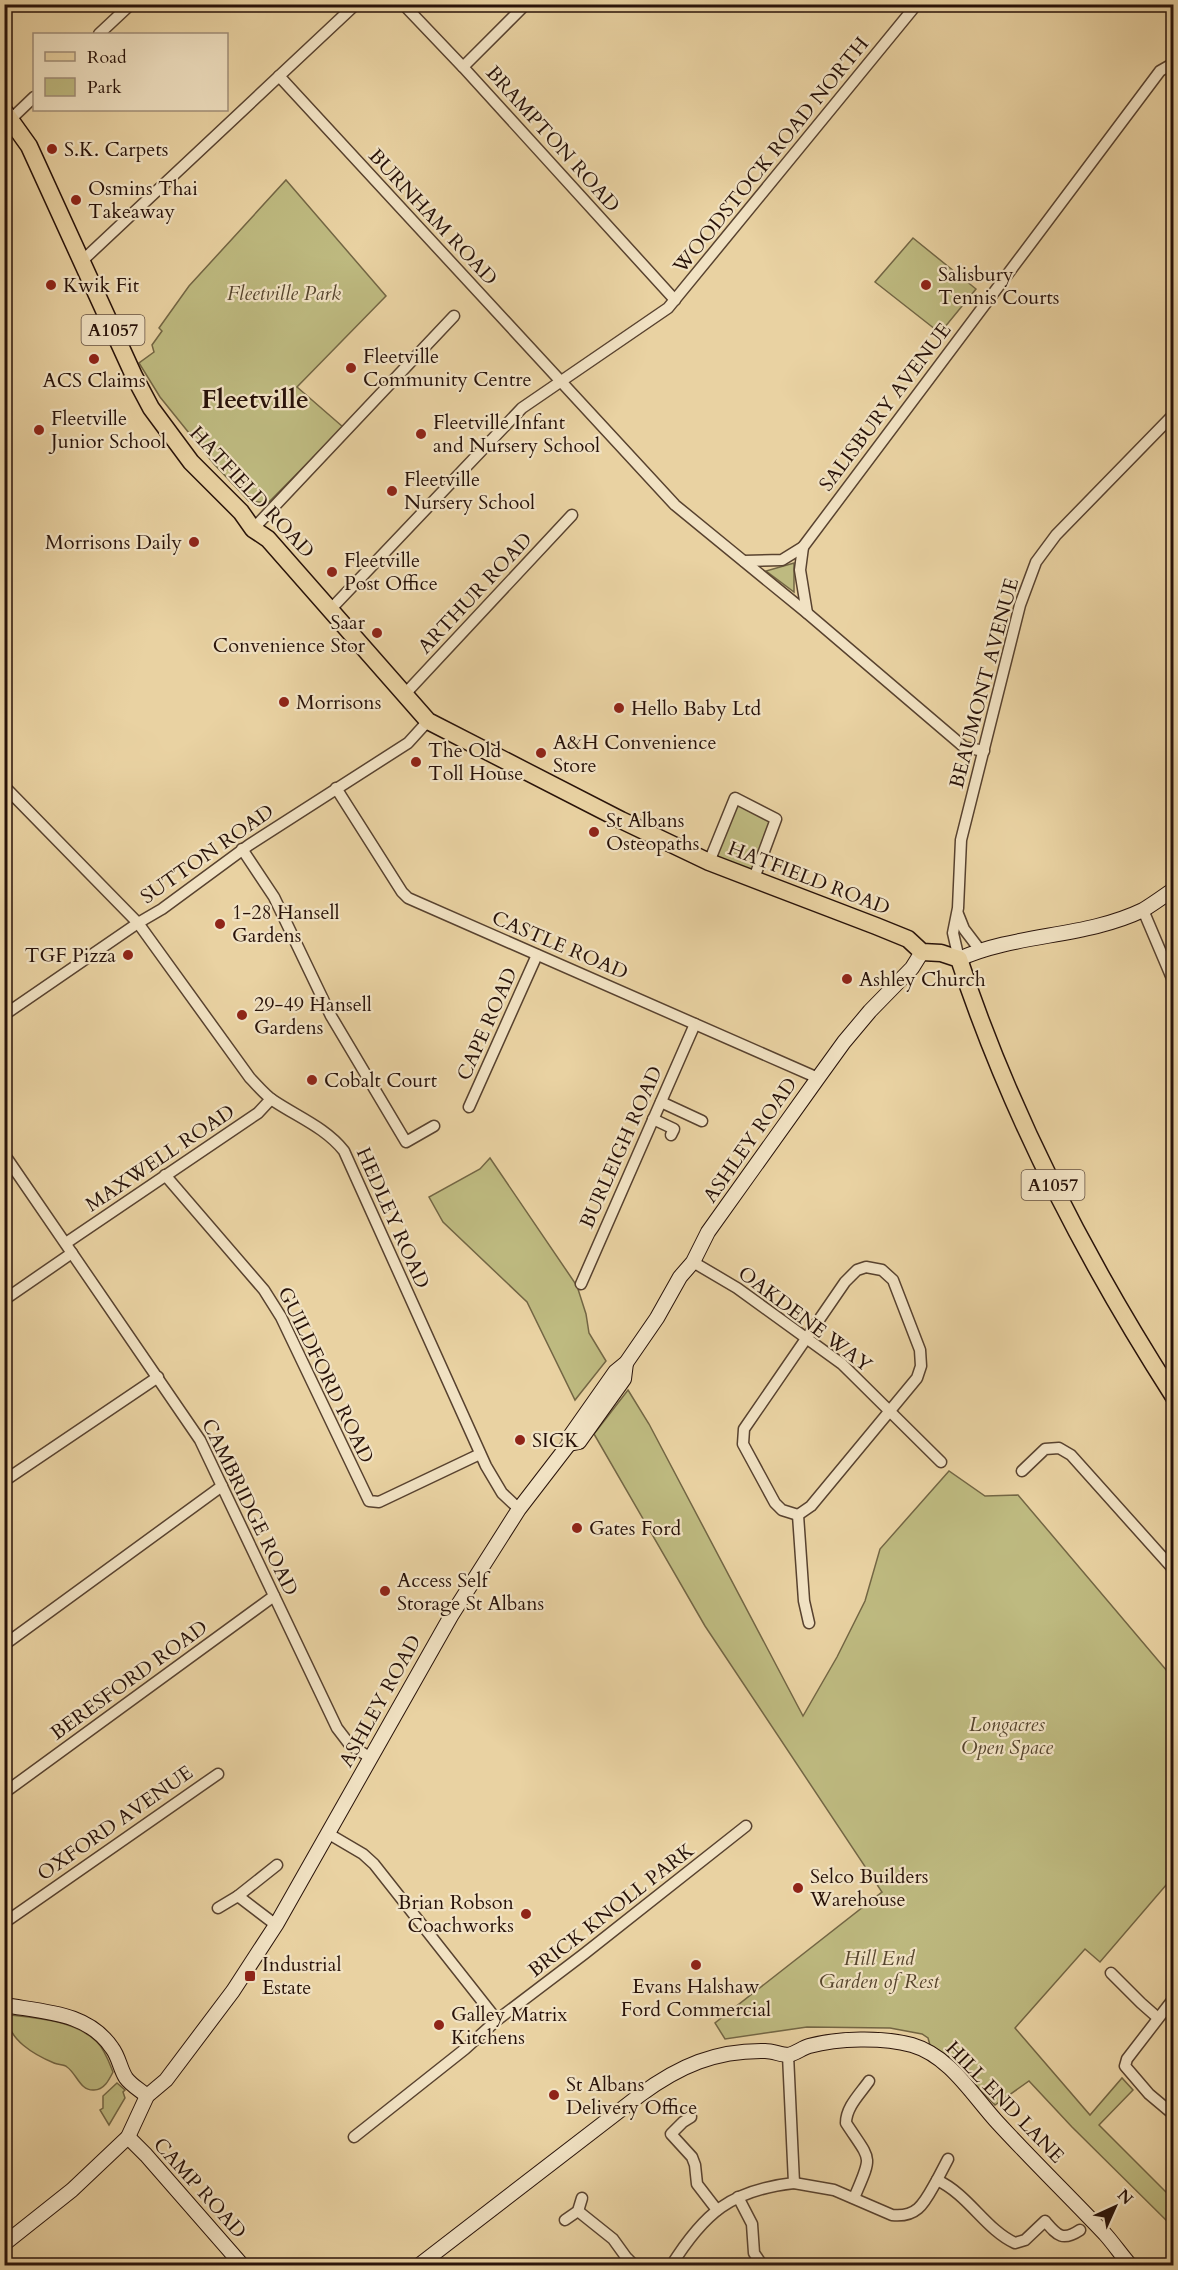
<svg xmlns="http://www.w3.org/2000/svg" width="1178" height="2270" font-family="Cardo,serif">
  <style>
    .green { fill: #beba80; stroke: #736644; stroke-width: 1.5 }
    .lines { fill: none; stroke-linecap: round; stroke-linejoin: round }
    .street-casing { stroke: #58422f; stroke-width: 13 }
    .secondary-casing { stroke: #281209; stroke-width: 16 }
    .primary-casing { stroke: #281209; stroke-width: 19 }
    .street { stroke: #f1e2c3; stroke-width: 10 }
    .secondary { stroke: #f1e2c3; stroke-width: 14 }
    .primary { stroke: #e9d2a2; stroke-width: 16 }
    .poi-dot { fill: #8f2418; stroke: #f1e2c3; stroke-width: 2 }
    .labels { text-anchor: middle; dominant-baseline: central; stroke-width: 4.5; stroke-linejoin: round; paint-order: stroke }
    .shield { fill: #f1e2c3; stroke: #645041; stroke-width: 1.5 }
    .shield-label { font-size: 18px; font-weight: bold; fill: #281209 }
    .street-label { font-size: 20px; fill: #281209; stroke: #f1e2c3 }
    .poi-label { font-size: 20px; fill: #281209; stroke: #f1e2c3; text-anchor: start }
    .park-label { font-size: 20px; font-style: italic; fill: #55442d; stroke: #f1e2c3 }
    .district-label { font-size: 26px; font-weight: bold; fill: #281209; stroke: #f1e2c3 }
  </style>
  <rect width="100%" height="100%" fill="#e9d2a2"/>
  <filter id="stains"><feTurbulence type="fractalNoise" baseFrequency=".00333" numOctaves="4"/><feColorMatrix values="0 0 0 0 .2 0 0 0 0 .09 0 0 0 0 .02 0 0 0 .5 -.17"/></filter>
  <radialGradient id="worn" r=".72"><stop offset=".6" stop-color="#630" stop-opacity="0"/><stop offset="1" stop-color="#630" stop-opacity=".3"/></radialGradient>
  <g class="green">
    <polygon points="286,180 386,296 297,387 343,427 268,503 249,501 214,464 160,397 139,363 154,352 152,345 162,331 159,328 189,286"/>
    <polygon points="913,238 976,289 940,333 875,282"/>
    <polygon points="794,563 794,592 766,571"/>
    <polygon points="735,800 772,817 750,875 710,857"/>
    <polygon points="490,1158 577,1286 586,1314 589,1333 606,1361 575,1400 527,1302 443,1222 429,1197 480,1169"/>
    <polygon points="628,1390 649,1424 803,1716 837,1657 865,1601 880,1549 949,1471 985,1496 1018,1495 1173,1678 1173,1877 1100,1962 1085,1949 1015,2028 1090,2115 1122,2078 1133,2090 1099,2125 1173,2199 1173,2227 1072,2127 1029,2081 995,2105 948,2056 930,2045 928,2038 922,2034 890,2028 807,2027 725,2039 715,2023 882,1892 705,1626 594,1434"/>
    <path d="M11 2015C39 2018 76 2021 97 2042 105 2050 109 2062 113 2072 109 2080 104 2090 94 2090 80 2091 77 2074 67 2067 64 2064 58 2065 54 2063 37 2056 5 2039 9 2016Z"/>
    <polygon points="117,2083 125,2090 123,2092 125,2098 109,2125 100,2110 103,2108 103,2096"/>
  </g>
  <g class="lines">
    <g class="street-casing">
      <g id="street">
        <polyline points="403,4 463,67 675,300"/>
        <polyline points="99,34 131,4"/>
        <polyline points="463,67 526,4"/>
        <polyline points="279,76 675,505 807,613 964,747 984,751"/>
        <polyline points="11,119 34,97"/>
        <polyline points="82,261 356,4"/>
        <polyline points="253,529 454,316"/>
        <polyline points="803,547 800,570 807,613"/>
        <polyline points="744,561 782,560 803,547 1160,71 1174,63"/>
        <polyline points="329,611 522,408 668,308 917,4"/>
        <polyline points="404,695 572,515"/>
        <path d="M4 786 138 923 250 1078C257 1085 265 1095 274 1101 298 1117 326 1128 344 1151L486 1466 502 1493 519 1509"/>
        <polyline points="336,788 402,892 408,898 818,1078"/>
        <polyline points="242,849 274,897 331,1016 406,1142 434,1126"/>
        <polyline points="709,862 735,798 776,819 753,881"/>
        <polyline points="1143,910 1174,983"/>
        <polyline points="958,914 964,929 980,950"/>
        <polyline points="959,959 953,933 958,908 961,840 1020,605 1036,562 1056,535 1174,414"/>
        <polyline points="4,1015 138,923 162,909 249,845 408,743 428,721"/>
        <polyline points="661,1102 702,1121"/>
        <polyline points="469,1107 537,955"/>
        <polyline points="653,1119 674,1129 671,1135"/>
        <polyline points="4,1154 200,1440 337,1728 350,1745 371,1758"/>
        <polyline points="165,1175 264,1290 281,1317 369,1501 379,1502 480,1454"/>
        <polyline points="66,1243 258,1113 271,1099"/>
        <polyline points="693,1262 737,1288 842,1364 941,1462"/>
        <polygon points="866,1267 882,1270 893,1280 920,1350 921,1366 917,1378 811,1506 798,1515 782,1510 775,1503 743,1444 744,1429 845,1282 857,1270"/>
        <polyline points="581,1284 695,1024"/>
        <polyline points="4,1300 72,1253"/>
        <polyline points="1022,1471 1045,1449 1059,1448 1071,1455 1174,1570"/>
        <polyline points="4,1481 158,1377"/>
        <polyline points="798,1515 804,1601 809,1623"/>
        <polyline points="4,1645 222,1486"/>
        <polyline points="4,1793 274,1596"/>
        <polyline points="329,1834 363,1854 374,1864 497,2020"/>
        <polyline points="238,1896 277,1865"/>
        <polyline points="218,1908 238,1896 276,1925"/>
        <polyline points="4,1923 218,1774"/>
        <polyline points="1111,1973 1141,2003 1158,2018"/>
        <polyline points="1174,1998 1127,2059 1125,2066 1149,2094 1174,2115"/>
        <polyline points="691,2117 683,2122 671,2134 692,2157 695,2165 697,2184 717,2210"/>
        <polyline points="354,2137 465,2049 497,2020 584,1954 746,1826"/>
        <polyline points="937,2180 948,2159"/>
        <path d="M794 2183 834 2190 892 2215C919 2218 925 2201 937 2180 969 2195 985 2229 1015 2243L1025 2240 1045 2221C1057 2235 1062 2242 1080 2230"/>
        <polyline points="738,2197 752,2224 754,2253 763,2266"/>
        <path d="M854 2198C873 2153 872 2163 846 2123 846 2107 860 2094 869 2081"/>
        <polyline points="578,2211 613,2239 626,2257 635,2266"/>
        <polyline points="565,2220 578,2211 582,2198"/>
        <path d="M671 2266C704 2213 731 2190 794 2183L788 2055"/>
      </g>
    </g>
    <g class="secondary-casing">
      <g id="secondary">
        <path d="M959 959C1017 933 1085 938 1143 910 1153 904 1164 896 1174 889"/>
        <polyline points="569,1444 579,1442 624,1379 626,1363"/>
        <path d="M4 2005C44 2012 88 2012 112 2048 119 2057 120 2069 126 2078 131 2085 140 2090 147 2096"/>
        <polyline points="128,2137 146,2155 243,2266"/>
        <polyline points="4,2244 72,2190 128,2137 147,2096 166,2080 233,1991 276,1925 451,1616 519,1509 569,1444 570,1436 615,1372 626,1363 657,1318 680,1277 693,1262 708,1232 818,1078 844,1042 870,1011 912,968 922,952"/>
        <path d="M418 2266 640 2095C679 2066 716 2050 765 2051 773 2051 781 2055 788 2055 795 2054 802 2048 809 2046 838 2038 883 2037 912 2045 950 2056 973 2096 998 2123 1033 2161 1070 2197 1105 2234 1114 2244 1122 2256 1131 2266"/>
      </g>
    </g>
    <g class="primary-casing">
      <path id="primary" d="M4 111 29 146 134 376 151 408 191 462 241 512 253 529 268 539 428 721 621 820 709 862 876 926 908 939 922 952 941 953 959 959C1010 1114 1086 1260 1174 1397"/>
    </g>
    <use href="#street" class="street"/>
    <use href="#secondary" class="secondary"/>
    <use href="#primary" class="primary"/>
  </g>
  <g class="poi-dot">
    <circle cx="52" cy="149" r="6"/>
    <circle cx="76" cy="200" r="6"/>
    <circle cx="51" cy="285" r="6"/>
    <circle cx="926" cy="285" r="6"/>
    <circle cx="94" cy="359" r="6"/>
    <circle cx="351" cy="368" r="6"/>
    <circle cx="39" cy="430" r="6"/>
    <circle cx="421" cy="434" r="6"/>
    <circle cx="392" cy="491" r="6"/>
    <circle cx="194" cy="542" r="6"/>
    <circle cx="332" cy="572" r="6"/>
    <circle cx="377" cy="633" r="6"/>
    <circle cx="284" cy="702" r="6"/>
    <circle cx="619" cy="708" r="6"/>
    <circle cx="541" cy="753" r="6"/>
    <circle cx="416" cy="762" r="6"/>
    <circle cx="594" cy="832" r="6"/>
    <circle cx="220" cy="924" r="6"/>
    <circle cx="128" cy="955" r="6"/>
    <circle cx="847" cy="979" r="6"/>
    <circle cx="242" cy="1015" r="6"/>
    <circle cx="312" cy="1080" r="6"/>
    <circle cx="520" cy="1440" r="6"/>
    <circle cx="577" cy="1528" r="6"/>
    <circle cx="385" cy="1591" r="6"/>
    <circle cx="798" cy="1888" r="6"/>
    <circle cx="526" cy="1914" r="6"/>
    <circle cx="696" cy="1965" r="6"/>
    <rect x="244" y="1970" width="12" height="12" rx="3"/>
    <circle cx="439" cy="2025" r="6"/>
    <circle cx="554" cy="2095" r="6"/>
  </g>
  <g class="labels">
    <g class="shield">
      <rect x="81.5" y="315" width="63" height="30" rx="4.5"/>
      <rect x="1021.5" y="1170" width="63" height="30" rx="4.5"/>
    </g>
    <g class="shield-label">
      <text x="113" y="330">A1057</text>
      <text x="1053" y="1185">A1057</text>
    </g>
    <g class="street-label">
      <text transform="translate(553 139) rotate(48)">BRAMPTON ROAD</text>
      <text transform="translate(771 155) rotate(-51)">WOODSTOCK ROAD NORTH</text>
      <text transform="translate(433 217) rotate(47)">BURNHAM ROAD</text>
      <text transform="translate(885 407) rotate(-53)">SALISBURY AVENUE</text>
      <text transform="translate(252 492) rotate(47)">HATFIELD ROAD</text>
      <text transform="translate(475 593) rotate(-47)">ARTHUR ROAD</text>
      <text transform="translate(984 683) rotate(-75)">BEAUMONT AVENUE</text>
      <text transform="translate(207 854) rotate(-35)">SUTTON ROAD</text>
      <text transform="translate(809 878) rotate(21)">HATFIELD ROAD</text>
      <text transform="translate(560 945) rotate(23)">CASTLE ROAD</text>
      <text transform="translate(487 1024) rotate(-66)">CAPE ROAD</text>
      <text transform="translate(750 1140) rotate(-55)">ASHLEY ROAD</text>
      <text transform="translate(621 1147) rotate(-66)">BURLEIGH ROAD</text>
      <text transform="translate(160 1158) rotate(-34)">MAXWELL ROAD</text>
      <text transform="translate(393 1218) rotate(66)">HEDLEY ROAD</text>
      <text transform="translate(805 1319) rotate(37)">OAKDENE WAY</text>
      <text transform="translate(326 1375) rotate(64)">GUILDFORD ROAD</text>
      <text transform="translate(250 1507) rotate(64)">CAMBRIDGE ROAD</text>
      <text transform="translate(129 1680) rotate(-36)">BERESFORD ROAD</text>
      <text transform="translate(380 1701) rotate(-61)">ASHLEY ROAD</text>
      <text transform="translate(115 1823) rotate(-35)">OXFORD AVENUE</text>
      <text transform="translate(611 1910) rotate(-38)">BRICK KNOLL PARK</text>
      <text transform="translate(1005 2102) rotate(46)">HILL END LANE</text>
      <text transform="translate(200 2188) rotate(48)">CAMP ROAD</text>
    </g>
    <g class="poi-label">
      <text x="64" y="149">S.K. Carpets</text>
      <text x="88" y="188">Osmins Thai<tspan x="88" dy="23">Takeaway</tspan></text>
      <text x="938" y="274">Salisbury<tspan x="938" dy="23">Tennis Courts</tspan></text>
      <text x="63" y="285">Kwik Fit</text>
      <text x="363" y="356">Fleetville<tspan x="363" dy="23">Community Centre</tspan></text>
      <text x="94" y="380" text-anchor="middle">ACS Claims</text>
      <text x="51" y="418">Fleetville<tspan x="51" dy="23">Junior School</tspan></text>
      <text x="433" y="422">Fleetville Infant<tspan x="433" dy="23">and Nursery School</tspan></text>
      <text x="404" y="479">Fleetville<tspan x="404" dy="23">Nursery School</tspan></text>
      <text x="182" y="542" text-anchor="end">Morrisons Daily</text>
      <text x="344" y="560">Fleetville<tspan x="344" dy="23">Post Office</tspan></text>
      <text x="365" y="622" text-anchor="end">Saar<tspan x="365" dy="23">Convenience Stor</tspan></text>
      <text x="296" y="702">Morrisons</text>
      <text x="631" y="708">Hello Baby Ltd</text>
      <text x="553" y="742">A&amp;H Convenience<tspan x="553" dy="23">Store</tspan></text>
      <text x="428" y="750">The Old<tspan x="428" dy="23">Toll House</tspan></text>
      <text x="606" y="820">St Albans<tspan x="606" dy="23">Osteopaths</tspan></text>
      <text x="232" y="912">1-28 Hansell<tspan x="232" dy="23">Gardens</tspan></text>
      <text x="116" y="955" text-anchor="end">TGF Pizza</text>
      <text x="859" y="979">Ashley Church</text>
      <text x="254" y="1004">29-49 Hansell<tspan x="254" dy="23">Gardens</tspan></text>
      <text x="324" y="1080">Cobalt Court</text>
      <text x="532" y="1440">SICK</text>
      <text x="589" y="1528">Gates Ford</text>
      <text x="397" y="1580">Access Self<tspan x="397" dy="23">Storage St Albans</tspan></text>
      <text x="810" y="1876">Selco Builders<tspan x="810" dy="23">Warehouse</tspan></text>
      <text x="514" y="1902" text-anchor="end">Brian Robson<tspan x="514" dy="23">Coachworks</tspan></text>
      <text x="262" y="1964">Industrial<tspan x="262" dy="23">Estate</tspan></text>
      <text x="696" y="1986" text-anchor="middle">Evans Halshaw<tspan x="696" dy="23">Ford Commercial</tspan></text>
      <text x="451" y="2014">Galley Matrix<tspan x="451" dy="23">Kitchens</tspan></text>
      <text x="566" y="2084">St Albans<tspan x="566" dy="23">Delivery Office</tspan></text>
    </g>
    <g class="park-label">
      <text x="284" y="293">Fleetville Park</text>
      <text x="1007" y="1724">Longacres<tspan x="1007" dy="23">Open Space</tspan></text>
      <text x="879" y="1958">Hill End<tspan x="879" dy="23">Garden of Rest</tspan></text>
    </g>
    <g class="district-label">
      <text x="255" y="399">Fleetville</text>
    </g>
  </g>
  <rect width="1178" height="2270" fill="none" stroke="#e9d2a2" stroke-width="24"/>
  <rect x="6" y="6" width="1166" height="2258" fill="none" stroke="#281209" stroke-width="3"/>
  <rect x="12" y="12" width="1154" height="2246" fill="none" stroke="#281209" stroke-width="1.5"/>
  <rect x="33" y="33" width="195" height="78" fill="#f1e2c3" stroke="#a18f79" stroke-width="1.5"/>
  <rect x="45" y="52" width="30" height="9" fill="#e9d2a2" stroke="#a18f79" stroke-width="1.5"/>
  <text x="87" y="63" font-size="18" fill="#281209">Road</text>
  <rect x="45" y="78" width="30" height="18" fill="#beba80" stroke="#a18f79" stroke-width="1.5"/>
  <text x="87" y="93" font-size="18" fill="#281209">Park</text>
  <g transform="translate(1115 2207) rotate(45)" stroke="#f1e2c3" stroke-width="4.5" paint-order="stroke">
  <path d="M0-4.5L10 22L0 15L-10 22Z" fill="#281209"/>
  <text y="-9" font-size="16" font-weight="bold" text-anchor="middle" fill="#281209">N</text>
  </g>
  <rect width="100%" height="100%" filter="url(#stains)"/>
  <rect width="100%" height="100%" fill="url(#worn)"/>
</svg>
